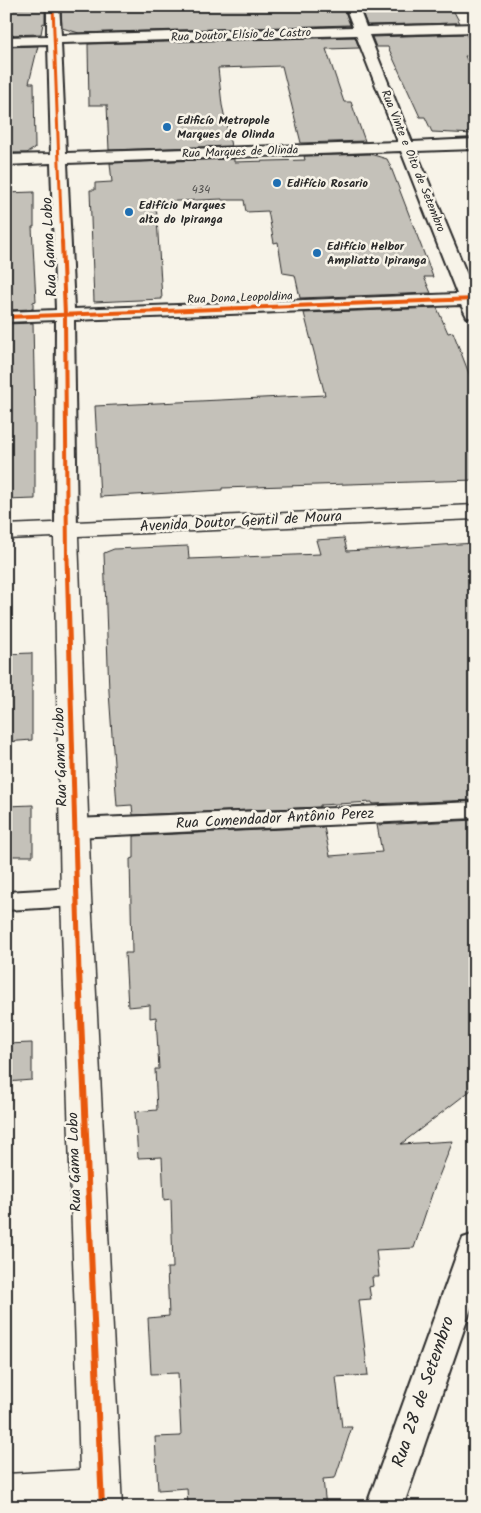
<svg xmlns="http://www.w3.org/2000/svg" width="481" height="1513" font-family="Kalam,sans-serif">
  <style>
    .building { fill: #c4c1b9; stroke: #2b2b2b }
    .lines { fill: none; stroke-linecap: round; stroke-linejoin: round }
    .street-casing { stroke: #2b2b2b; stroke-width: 4 }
    .secondary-casing { stroke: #2b2b2b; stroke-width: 3 }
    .street { fill: #f7f3e8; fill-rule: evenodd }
    .secondary { fill: #f7f3e8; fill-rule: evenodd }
    .cycleway-far3-casing { stroke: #f7f3e8; stroke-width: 5 }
    .cycleway-far2-casing { stroke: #f7f3e8; stroke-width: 6 }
    .cycleway-far1-casing { stroke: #f7f3e8; stroke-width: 8 }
    .cycleway-casing { stroke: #f7f3e8; stroke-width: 9 }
    .cycleway-far3 { stroke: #e8590c; stroke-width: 3 }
    .cycleway-far2 { stroke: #e8590c; stroke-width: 4 }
    .cycleway-far1 { stroke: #e8590c; stroke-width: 5 }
    .cycleway { stroke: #e8590c; stroke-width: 6 }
    .poi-dot { fill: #1f6fb2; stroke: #f7f3e8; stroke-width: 2 }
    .labels { text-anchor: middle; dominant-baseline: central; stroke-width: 5; stroke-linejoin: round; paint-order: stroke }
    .far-number-label { font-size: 11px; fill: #51504e }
    .far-street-label { font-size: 12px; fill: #2b2b2b; stroke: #f7f3e8 }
    .far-poi-label { font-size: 12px; font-weight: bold; fill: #2b2b2b; stroke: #f7f3e8; text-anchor: start }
    .street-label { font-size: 15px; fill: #2b2b2b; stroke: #f7f3e8 }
    .near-street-label { font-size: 18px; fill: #2b2b2b; stroke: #f7f3e8 }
  </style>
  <rect width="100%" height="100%" fill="#f7f3e8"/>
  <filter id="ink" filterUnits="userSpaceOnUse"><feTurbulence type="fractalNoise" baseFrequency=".02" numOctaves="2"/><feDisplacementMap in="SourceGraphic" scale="10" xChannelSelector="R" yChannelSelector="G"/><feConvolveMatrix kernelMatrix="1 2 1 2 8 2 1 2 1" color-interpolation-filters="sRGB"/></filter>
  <g filter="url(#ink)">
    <g class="building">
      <polygon points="75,6 343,6 350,25 79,33 62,28 61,7"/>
      <polygon points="360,6 451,6 460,23 367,25"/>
      <polygon points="45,8 45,24 43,23 41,34 6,35 6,9"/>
      <polygon points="466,34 472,47 468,47 473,56 465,56 475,76 475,134 432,132 425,117 420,117 388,47 376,47 372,37"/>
      <polygon points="355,37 359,48 326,49 344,102 351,102 365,141 301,143 282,66 218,68 222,105 231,146 109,150 107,105 89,105 88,44"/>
      <polygon points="38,46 29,83 34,83 35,148 27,153 6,153 6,47"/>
      <polygon points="370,154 387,159 390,165 433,277 424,277 431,293 300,298 295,275 283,273 278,242 274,243 268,211 246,212 244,200 222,200 222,199 156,202 162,299 94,302 90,190 95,190 95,183 112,182 110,163 234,159 234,162 305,160 304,156"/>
      <polygon points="34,192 34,227 32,227 36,301 33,302 33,309 6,310 6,193"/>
      <polygon points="437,308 448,333 453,332 475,389 475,480 222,488 222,490 100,497 95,406 325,395 304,313"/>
      <polygon points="33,323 35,418 35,499 6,500 6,324"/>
      <polygon points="344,538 347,551 475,543 475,800 372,804 372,802 320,805 320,807 133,815 132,805 117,806 109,692 104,553 114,549 188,546 189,559 320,554 316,540"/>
      <polygon points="32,653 32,740 6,742 6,654"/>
      <polygon points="33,805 33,856 6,856 6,806"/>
      <polygon points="475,820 475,1087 401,1144 453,1141 433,1191 414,1248 376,1250 379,1277 372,1277 373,1286 369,1287 371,1299 359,1300 368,1375 336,1377 342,1427 352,1427 335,1478 323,1479 326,1507 188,1507 187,1488 158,1490 155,1437 181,1436 178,1373 151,1374 148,1318 169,1316 167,1268 173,1268 172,1233 171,1199 164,1200 162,1157 138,1158 135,1112 157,1110 155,1069 159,1069 156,1017 150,1018 150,1005 128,1007 125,953 132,953 130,859 134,858 134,836 324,827 330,856 382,852 377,825"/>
      <polygon points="32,1043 32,1080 6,1082 6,1044"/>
    </g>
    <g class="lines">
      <g class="street-casing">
        <g id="street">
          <path d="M47 6H59L61 35 353 27 345 6H358L366 27 475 24V32L369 35 412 142 475 139V149L416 151 475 294V318L467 317 461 305 74 320 77 530 74 535 66 536 58 535 55 530 56 320 6 322V312L56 310 51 163 6 165V155L51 154 48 44 6 45V37L47 36ZM356 35 398 142 66 153 61 43ZM401 151 457 294 74 309 67 163Z"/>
          <polygon points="475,802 475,818 75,837 66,834 62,828 66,822 75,819"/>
          <polygon points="76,888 86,890 90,897 86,904 76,906 6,910 6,892"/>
          <polygon points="475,1234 475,1297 403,1507 366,1507 459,1248 463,1238"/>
        </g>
      </g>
      <g class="secondary-casing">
        <polygon id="secondary" points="475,505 475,519 78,536 91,897 122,1507 6,1507 6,1474 80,1470 61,897 54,537 6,539 6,525"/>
      </g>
      <use href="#street" class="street"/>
      <use href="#secondary" class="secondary"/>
      <g class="cycleway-far3-casing">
        <polyline id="cycleway-far3" points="53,6 62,243"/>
      </g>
      <g class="cycleway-far2-casing">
        <g id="cycleway-far2">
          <polyline points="62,241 65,315 67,559"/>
          <polyline points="6,317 475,299"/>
        </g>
      </g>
      <g class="cycleway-far1-casing">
        <polyline id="cycleway-far1" points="67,558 79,973"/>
      </g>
      <g class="cycleway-casing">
        <polyline id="cycleway" points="79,971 102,1507"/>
      </g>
      <use href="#cycleway-far3" class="cycleway-far3"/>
      <use href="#cycleway-far2" class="cycleway-far2"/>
      <use href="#cycleway-far1" class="cycleway-far1"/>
      <use href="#cycleway" class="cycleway"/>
    </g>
  </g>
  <g class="poi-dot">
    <circle cx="167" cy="127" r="5"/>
    <circle cx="277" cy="183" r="5"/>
    <circle cx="129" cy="212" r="5"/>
    <circle cx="317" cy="253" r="5"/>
  </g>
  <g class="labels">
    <g class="far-number-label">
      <text x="201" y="190">434</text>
    </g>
    <g class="far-street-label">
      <text transform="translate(241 35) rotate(-2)">Rua Doutor Elísio de Castro</text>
      <text transform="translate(240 152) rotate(-2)">Rua Marques de Olinda</text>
      <text transform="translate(413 161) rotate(68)">Rua Vinte e Oito de Setembro</text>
      <text transform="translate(240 298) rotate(-2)">Rua Dona Leopoldina</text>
    </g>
    <g class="far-poi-label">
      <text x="177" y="120">Edificío Metropole<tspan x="177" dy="14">Marques de Olinda</tspan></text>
      <text x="287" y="183">Edifício Rosario</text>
      <text x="139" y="205">Edifício Marques<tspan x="139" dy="14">alto do Ipiranga</tspan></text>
      <text x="327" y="246">Edifício Helbor<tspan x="327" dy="14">Ampliatto Ipiranga</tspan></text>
    </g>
    <g class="street-label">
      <text transform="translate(50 247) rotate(-93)">Rua Gama Lobo</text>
      <text transform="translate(241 522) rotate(-3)">Avenida Doutor Gentil de Moura</text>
      <text transform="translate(61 757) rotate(-92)">Rua Gama Lobo</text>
      <text transform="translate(275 819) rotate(-3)">Rua Comendador Antônio Perez</text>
      <text transform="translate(75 1162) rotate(-92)">Rua Gama Lobo</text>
    </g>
    <g class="near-street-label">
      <text transform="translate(424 1392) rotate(-71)">Rua 28 de Setembro</text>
    </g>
  </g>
  <rect width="481" height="1513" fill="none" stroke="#f7f3e8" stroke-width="25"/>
  <rect x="12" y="12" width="456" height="1488" fill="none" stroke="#2b2b2b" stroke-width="2" filter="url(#ink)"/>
</svg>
